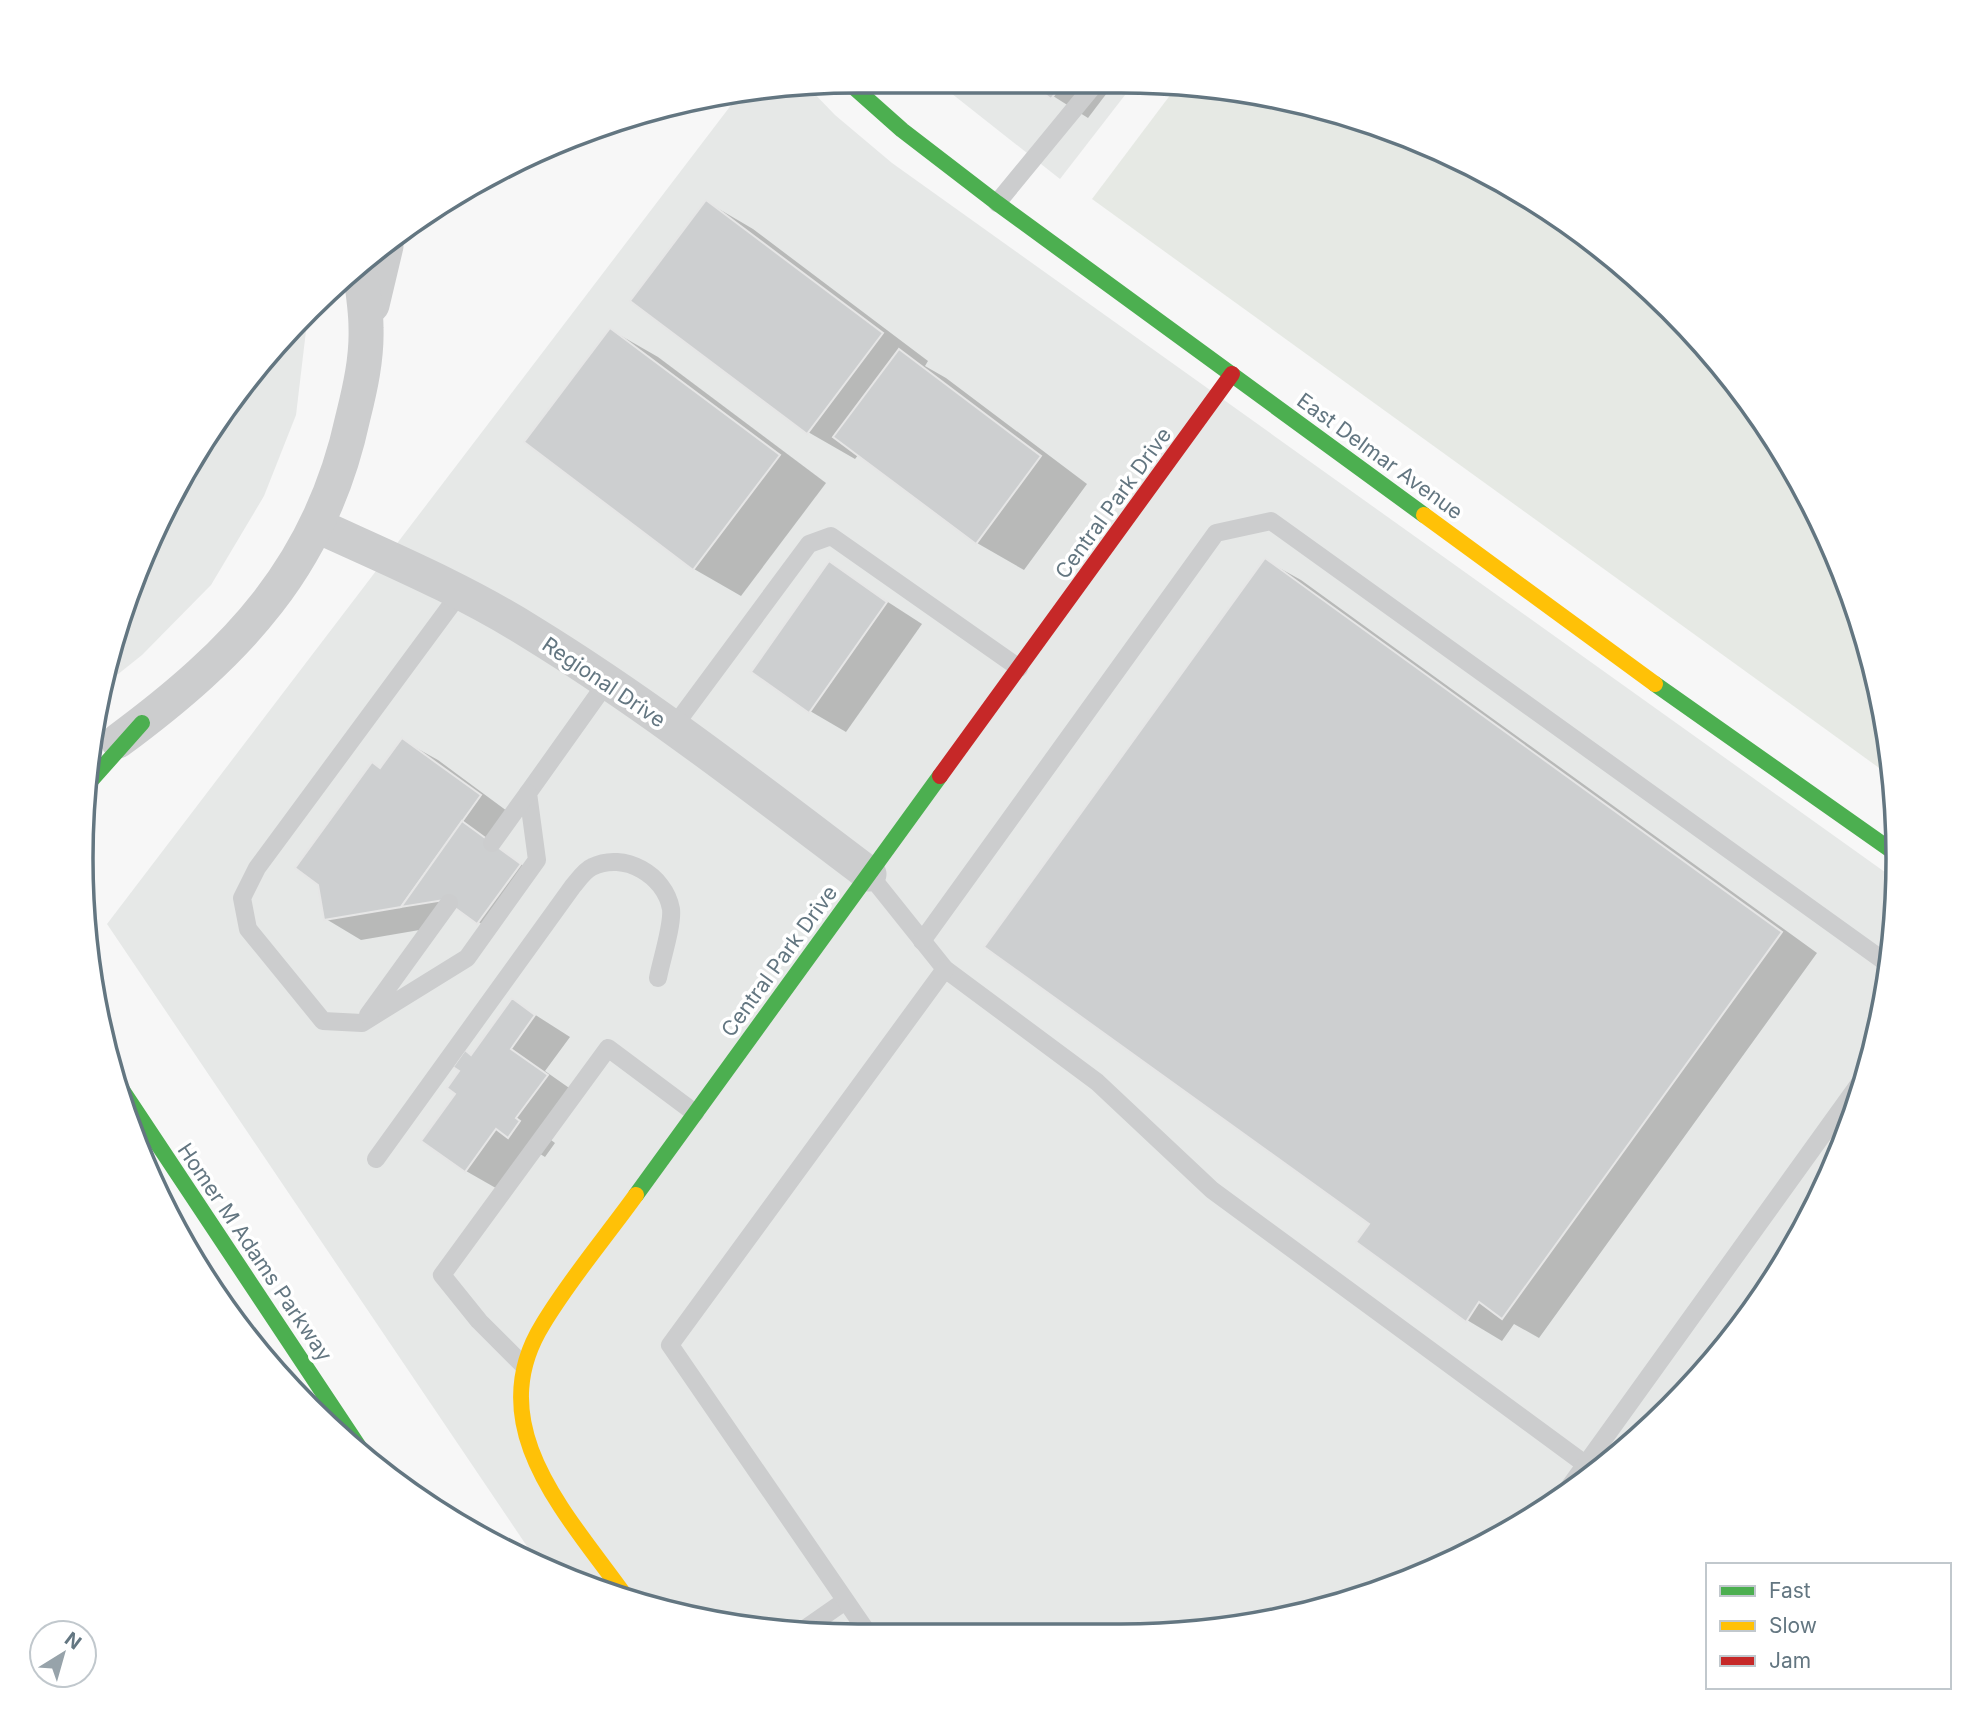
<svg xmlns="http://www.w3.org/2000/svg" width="1979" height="1717" font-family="Inter,sans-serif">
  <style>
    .built { fill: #e6e8e7 }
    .green { fill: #e6e9e4 }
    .shadow { fill: #0003 }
    .building { fill: #cdcfd0; stroke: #e6e6e6; stroke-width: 2 }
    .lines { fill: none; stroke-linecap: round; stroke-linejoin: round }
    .lane { stroke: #cccdce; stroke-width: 18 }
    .street { stroke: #cccdce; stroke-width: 35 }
    .fast { stroke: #4caf50; stroke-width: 16 }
    .slow { stroke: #ffc107; stroke-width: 16 }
    .jam { stroke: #c62828; stroke-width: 16 }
    .labels { text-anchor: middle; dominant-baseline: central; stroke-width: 7; stroke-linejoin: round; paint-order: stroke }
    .street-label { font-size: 21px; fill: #637681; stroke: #fff }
    .rim { fill: none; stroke: #637681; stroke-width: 3.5 }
  </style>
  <rect width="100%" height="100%" fill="#f7f7f7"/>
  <g class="built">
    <polygon points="937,82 1132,86 1060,179"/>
    <polygon points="808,87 835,115 892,163 1896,880 1897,910 1872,1060 1818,1203 1737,1332 1633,1444 1509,1532 1370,1595 1172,1635 858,1636 706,1621 561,1577 541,1567 107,924 738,96"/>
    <polygon points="308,314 296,415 264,496 211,585 142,655 107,683 140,560 241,385"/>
  </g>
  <polygon class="green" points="1177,86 1222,87 1370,122 1465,161 1594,242 1706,346 1794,470 1857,609 1892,757 1893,778 1092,199"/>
  <g class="shadow">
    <polygon points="1034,84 1113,85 1088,118"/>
    <polygon points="707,202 753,229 928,361 925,366 946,378 1087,484 1024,570 977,543 859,454 855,459 808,432 633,301"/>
    <polygon points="611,330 658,357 826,483 741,596 694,569 526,442"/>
    <polygon points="1265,560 1301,580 1817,953 1539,1338 1514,1324 1502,1341 1467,1320 1372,1223"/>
    <polygon points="829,564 922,624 846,732 810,711"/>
    <polygon points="402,740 438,760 515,817 495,845 532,872 489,929 455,906 437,927 361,940 326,919 381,769"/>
    <polygon points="512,1000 570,1037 545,1071 582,1097 551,1140 555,1143 545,1157 532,1149 501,1191 466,1171 457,1094 472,1056"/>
  </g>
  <g class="building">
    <polygon points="1031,84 1062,84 1051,99"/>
    <polygon points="706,200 883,333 807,434 630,301"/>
    <polygon points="610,328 780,455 693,570 524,442"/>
    <polygon points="899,349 1041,456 976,544 833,437"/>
    <polygon points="1265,558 1782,932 1502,1319 1479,1302 1466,1322 1356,1242 1369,1224 984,947"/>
    <polygon points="829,561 887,602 809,713 751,672"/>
    <polygon points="402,738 481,795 401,907 324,920 318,885 295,868 372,762 380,768"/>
    <polygon points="462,821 521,864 477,924 444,900 401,907"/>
    <polygon points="512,998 535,1015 511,1049 548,1075 516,1118 520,1121 508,1138 496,1129 465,1172 421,1141 455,1094 447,1088 459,1071 453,1067 465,1050 471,1055"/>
  </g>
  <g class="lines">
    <g class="lane">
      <polyline points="997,203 1094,85"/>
      <polyline points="460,593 257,868 242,898 248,929 323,1021 362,1023 467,958 537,860 528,793 607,682"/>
      <polyline points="672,729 809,544 831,536 1019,668"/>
      <polyline points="492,843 528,793"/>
      <polyline points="869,874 945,969 1097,1082 1212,1190 1585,1464"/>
      <polyline points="922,941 1216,533 1271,521 1888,964"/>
      <polyline points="368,1015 449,903"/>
      <path d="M376 1159 573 886C578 880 585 870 592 867 624 851 665 875 671 909 673 925 661 961 658 978"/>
      <polyline points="523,1365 479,1321 442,1275 608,1048 695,1113"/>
      <polyline points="1565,1493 1867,1073"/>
      <polyline points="802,1631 845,1601"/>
      <polyline points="870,1636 670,1345 945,969"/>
    </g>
    <g class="street">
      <polyline points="372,305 386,246"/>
      <path d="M318 526C390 559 464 590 532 633 649 705 759 791 869 874"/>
      <path d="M118 741C237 653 321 566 353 417 360 389 367 358 366 328 366 307 362 285 359 264"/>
    </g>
    <g class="fast">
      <polyline points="848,82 902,130 997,203 1424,515"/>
      <polyline points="1655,684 1895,853"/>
      <polyline points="86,786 142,723"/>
      <polyline points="116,1081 359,1447"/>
      <polyline points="636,1195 940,776"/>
    </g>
    <g class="slow">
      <polyline points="1424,515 1655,684"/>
      <path d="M626 1597C569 1516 479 1427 543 1324 570 1279 605 1238 636 1195"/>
    </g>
    <polyline class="jam" points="940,776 1232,374"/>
  </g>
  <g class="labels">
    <g class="street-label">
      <text transform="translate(1380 456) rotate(36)">East Delmar Avenue</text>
      <text transform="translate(1113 503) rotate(-54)">Central Park Drive</text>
      <text transform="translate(604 682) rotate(34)">Regional Drive</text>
      <text transform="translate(779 961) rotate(-54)">Central Park Drive</text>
      <text transform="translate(255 1252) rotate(56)">Homer M Adams Parkway</text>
    </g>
  </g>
  <path d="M0 0H1979V1717H0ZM858 93H1121A765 765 0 0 1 1886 858V859A765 765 0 0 1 1121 1624H858A765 765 0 0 1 93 859V858A765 765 0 0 1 858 93Z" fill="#fff" fill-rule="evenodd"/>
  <path class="rim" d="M858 93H1121A765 765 0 0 1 1886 858V859A765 765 0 0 1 1121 1624H858A765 765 0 0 1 93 859V858A765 765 0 0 1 858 93Z"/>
  <rect x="1706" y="1563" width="245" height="126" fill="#ffffff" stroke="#c1c8cd" stroke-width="2"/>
  <rect x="1720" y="1586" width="35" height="10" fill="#4caf50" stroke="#c1c8cd" stroke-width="2"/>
  <text x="1769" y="1598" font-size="21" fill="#637681">Fast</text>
  <rect x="1720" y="1621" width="35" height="10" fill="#ffc107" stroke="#c1c8cd" stroke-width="2"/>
  <text x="1769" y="1633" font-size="21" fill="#637681">Slow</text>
  <rect x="1720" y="1656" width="35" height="10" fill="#c62828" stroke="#c1c8cd" stroke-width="2"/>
  <text x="1769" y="1668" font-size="21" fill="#637681">Jam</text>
  <g transform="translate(63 1654) rotate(37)"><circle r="33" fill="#ffffff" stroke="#c1c8cd" stroke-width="2"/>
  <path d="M0-5L12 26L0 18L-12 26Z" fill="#97a3aa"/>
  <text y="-10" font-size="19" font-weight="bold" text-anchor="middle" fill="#637681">N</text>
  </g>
</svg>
